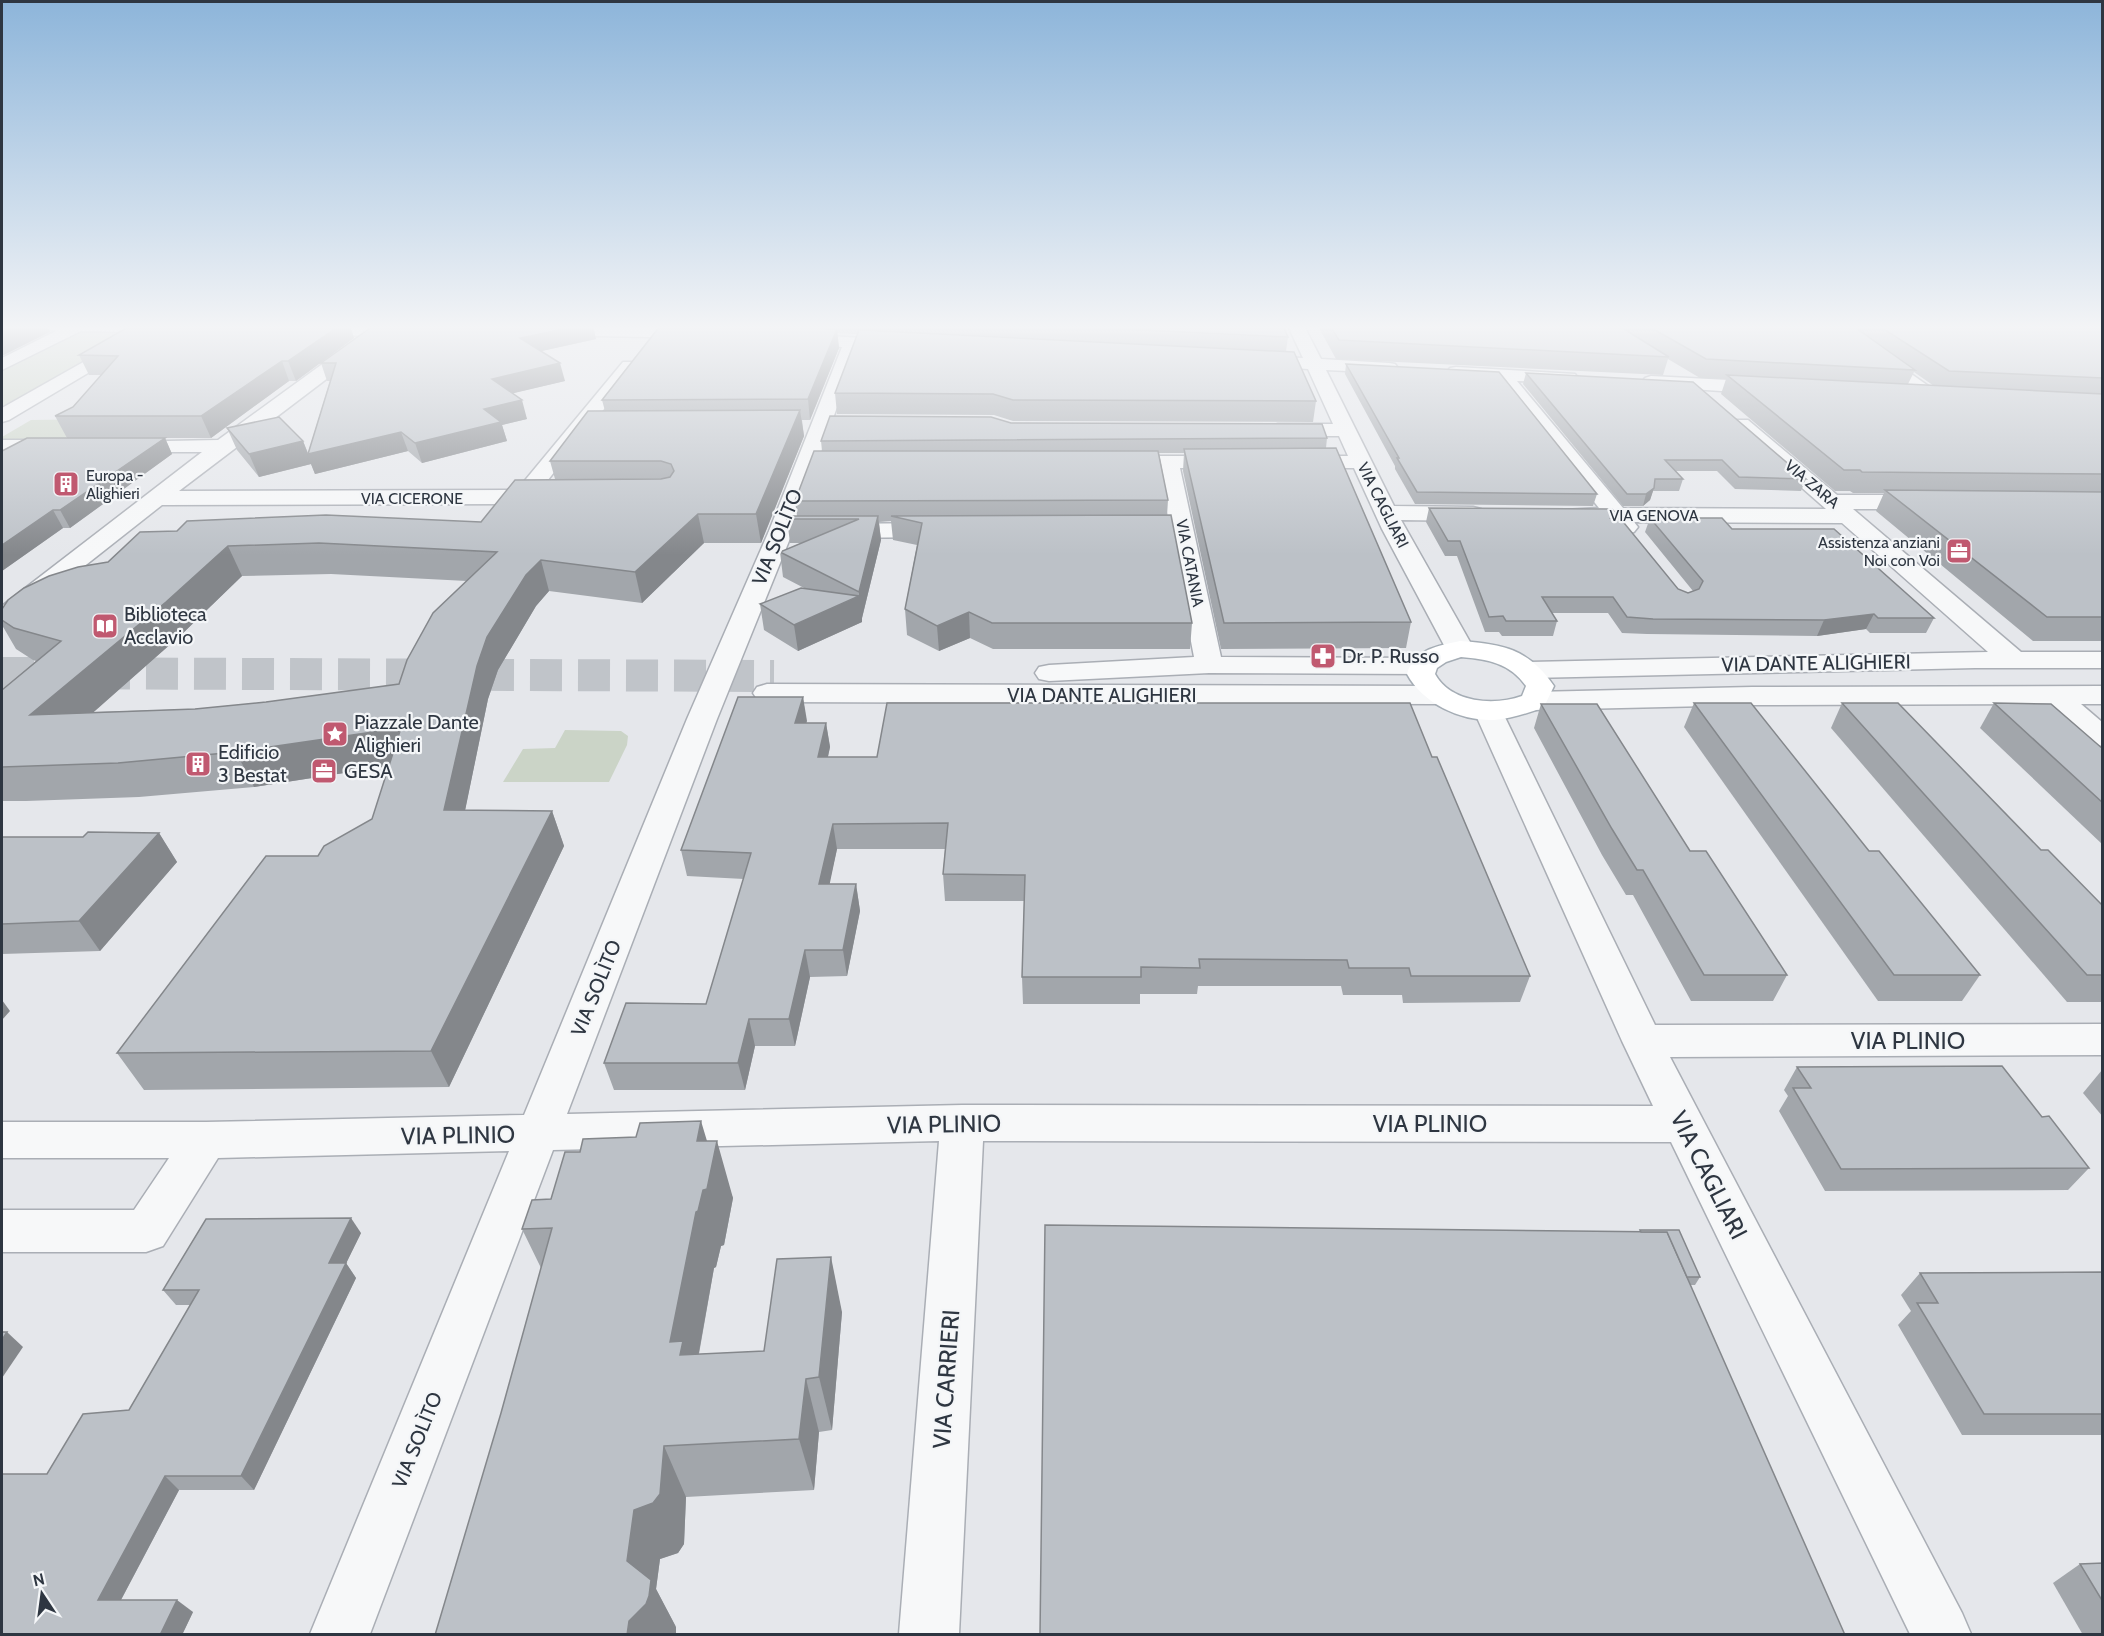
<svg xmlns="http://www.w3.org/2000/svg" width="2104" height="1636" font-family="Cabin,sans-serif">
  <style>
    .green { fill: #cbd4c7 }
    .lines { fill: none; stroke-linecap: round; stroke-linejoin: round }
    .minor-tunnel { stroke: #c0c4c9; stroke-width: 32; stroke-dasharray: 32 16; stroke-linecap: butt }
    .minor-casing { stroke: #aaaeb5; stroke-width: 3 }
    .major-casing { stroke: #a5adb5; stroke-width: 3 }
    .minor { fill: #f7f8f9; fill-rule: evenodd }
    .major { fill: #fff; fill-rule: evenodd }
    .wall { fill: #a2a6ab; fill-rule: evenodd }
    .shaded-wall { fill: #84878b }
    .building { fill: #bcc1c7; stroke: #84878b; stroke-width: 1.5; fill-rule: evenodd }
    .labels { text-anchor: middle; dominant-baseline: central; stroke-width: 4.5; stroke-linejoin: round; paint-order: stroke }
    .far-poi-label { font-size: 16px; fill: #2e3641; stroke: #f4f6f8; text-anchor: start }
    .far-street-label { font-size: 16px; fill: #2e3641; stroke: #f4f6f8 }
    .street-label { font-size: 20px; fill: #2e3641; stroke: #f4f6f8 }
    .poi-label { font-size: 20px; fill: #2e3641; stroke: #f4f6f8; text-anchor: start }
    .near-street-label { font-size: 24px; fill: #2e3641; stroke: #f4f6f8 }
  </style>
  <rect width="100%" height="100%" fill="#e5e7eb"/>
  <g class="green">
    <polygon points="72,332 134,333 2,409 2,369"/>
    <polygon points="102,419 58,442 2,443 2,437 31,420"/>
    <polygon points="565,730 621,731 628,736 627,745 609,782 503,782 523,749 555,748"/>
  </g>
  <g class="lines">
    <polyline class="minor-tunnel" points="2,673 774,676"/>
    <g class="minor-casing">
      <g id="minor">
        <polygon points="46,326 179,326 180,328 172,333 81,331 2,370 2,358 56,331 48,329"/>
        <polygon points="308,326 409,326 417,331 409,336 302,335 300,331 302,327"/>
        <polygon points="551,326 700,328 708,333 700,338 545,335 543,331 545,327"/>
        <polygon points="1288,326 1304,326 1321,359 1389,363 1395,364 1398,368 1395,372 1389,373 1326,370 1394,506 1473,507 1481,509 1484,514 1481,519 1473,521 1401,520 1474,649 1470,655 1460,657 1450,655 1446,649 1382,529 1354,468 1296,468 1289,466 1285,462 1289,458 1296,456 1348,456 1339,436 1278,436 1271,434 1268,430 1271,426 1278,424 1333,424 1308,369 1255,366 1249,365 1246,361 1249,357 1255,356 1303,358"/>
        <polygon points="1825,326 1843,326 1944,397 1942,401 1928,401"/>
        <polygon points="794,334 898,340 904,341 907,345 904,349 898,350 858,348 793,531 717,719 567,1114 962,1105 1653,1106 1622,1041 1474,711 1479,705 1489,702 1499,705 1655,1025 2102,1024 2102,1055 1670,1057 1962,1613 1971,1634 1910,1634 1671,1142 983,1141 959,1634 899,1634 939,1141 553,1150 370,1634 310,1634 509,1151 218,1158 163,1246 146,1252 2,1252 2,1210 134,1210 169,1158 2,1158 2,1122 206,1122 524,1115 687,719 769,531 842,347 788,343 786,339 788,335"/>
        <polygon points="124,339 130,340 133,344 130,348 9,420 2,422 2,408"/>
        <polygon points="360,340 366,341 369,345 366,349 179,491 517,490 623,362 635,362 638,366 540,490 554,492 557,497 554,502 546,504 162,505 11,624 2,626 2,606 202,452 123,452 116,450 113,446 116,442 218,440 354,341"/>
        <path d="M1456 367 1575 374 1578 378 1575 382 1569 383 1517 381 1623 508 1826 509 1734 428 1731 424 1734 420H1748L1837 495H1924L1932 497 1935 502 1932 507 1924 509H1853L2021 652H2102V668H1975L1530 678 1520 676 1516 670 1520 664 1530 662 1988 652 1842 523 1634 522 1638 527 1634 532C1622 535 1618 532 1610 522L1564 520 1561 515 1564 510 1599 508 1497 380 1450 376 1447 372 1450 368Z"/>
        <polygon points="1651,376 1767,382 1774,384 1776,388 1774,392 1767,394 1645,386 1642,382 1645,378"/>
        <polygon points="2,440 57,440 64,442 67,446 64,450 57,452 2,452"/>
        <polygon points="1116,456 1230,456 1237,458 1241,462 1237,466 1230,468 1180,468 1221,657 1422,658 1432,660 1436,666 1432,672 1422,674 1209,673 1049,681 1039,679 1035,673 1039,667 1049,665 1194,657 1171,537 1120,535 1116,530 1120,525 1169,523 1159,468 1109,466 1105,462 1109,458"/>
        <polygon points="936,523 944,525 948,530 944,535 936,537 834,538 826,536 822,531 826,526 834,524"/>
        <polygon points="767,684 1437,686 1447,689 1451,695 1447,701 1437,704 767,702 757,699 753,693 757,687"/>
        <polygon points="2102,686 2102,704 2081,704 2102,722 2102,746 2091,743 2046,704 1752,705 1534,710 1524,707 1519,701 1524,695 1534,692 1752,687"/>
      </g>
    </g>
    <g class="major-casing">
      <path id="major" d="M1460 641C1503 644 1529 649 1554 686L1544 707C1528 713 1511 719 1494 720 1461 721 1423 704 1407 674 1414 649 1438 646 1460 641ZM1461 657C1487 659 1510 663 1526 686L1522 696C1494 706 1451 703 1435 674L1437 668 1446 662Z"/>
    </g>
    <use href="#minor" class="minor"/>
    <use href="#major" class="major"/>
  </g>
  <g class="wall">
    <polygon points="130,326 350,326 354,338 296,381 289,381 211,438 67,438 55,416 73,407 102,375 89,375 79,355"/>
    <polygon points="373,326 593,326 596,339 541,351 565,381 513,393 527,419 502,425 507,441 422,463 408,451 315,474 311,464 259,477 237,450 227,428 303,441 308,453 330,381 327,381 321,363"/>
    <path d="M659 326H1283L1288 337 1286 351 1316 401 1313 422 1013 421 994 415 837 414 835 393 857 334 837 333 839 348 810 420H802L804 436 761 543H704L642 603 549 591 536 606 498 670 488 699 465 810 552 811 564 846 449 1087 144 1090 117 1053 318 856 372 819 389 766 254 787 139 797 26 801H2V690L36 661 33 660 16 649 2 625V609L108 562 140 532 481 522 555 479 550 461 605 411 602 400ZM331 574 467 581 399 684 266 702 195 709 93 712 182 634 242 576Z"/>
    <path d="M1318 326H2103V641H2033L1876 511 1884 493H1853L1850 491H1835L1721 394 1726 379 1700 378 1668 359 1663 375 1336 359ZM1914 372 1934 386 1908 384Z"/>
    <polygon points="1346,364 1597,494 1593,506 1415,504 1395,469 1395,466 1345,374"/>
    <polygon points="1526,373 1806,479 1801,491 1735,489 1717,471 1675,471 1683,479 1679,491 1653,491 1650,500 1643,506 1623,506 1523,384"/>
    <polygon points="1011,423 1327,438 1326,448 1411,622 1406,648 1221,649 1183,471 1184,453 1159,453 1168,500 1167,516 1192,623 1190,649 993,649 970,638 939,651 907,635 905,609 917,545 893,540 891,521 879,522 881,540 862,618 862,622 798,651 764,630 760,604 806,589 783,577 780,552 801,543 790,543 787,519 797,516 795,501 822,451 821,441"/>
    <polygon points="165,438 172,454 70,528 63,528 2,571 2,451"/>
    <polygon points="1429,508 1616,514 1615,518 1678,589 1688,593 1693,591 1645,532 1650,518 1732,529 1934,618 1926,633 1870,633 1866,629 1817,636 1647,634 1622,633 1608,613 1552,613 1557,621 1553,636 1502,636 1499,632 1485,632 1457,556 1445,556 1426,522"/>
    <polygon points="803,697 806,723 826,723 830,747 828,757 1432,757 1530,976 1520,1002 1403,1003 1402,995 1343,995 1341,986 1198,986 1197,994 1140,994 1140,1004 1023,1004 1022,977 1024,901 945,901 943,874 945,849 837,849 829,884 856,884 860,911 847,976 810,977 795,1046 755,1046 745,1090 614,1090 604,1063 706,1004 744,879 687,876 681,850"/>
    <polygon points="1694,703 1980,975 1962,1001 1878,1001 1684,727"/>
    <polygon points="1842,703 2041,850 2103,906 2103,1002 2067,1002 1831,728"/>
    <polygon points="1994,703 2103,749 2103,845 1980,728"/>
    <polygon points="1541,704 1690,851 1787,975 1773,1001 1691,1001 1633,895 1626,895 1602,855 1534,728"/>
    <polygon points="159,833 177,862 100,951 2,954 2,837 83,837"/>
    <polygon points="1797,1067 2042,1117 2089,1168 2068,1190 1825,1191 1779,1111 1788,1096 1784,1090"/>
    <polygon points="2102,1070 2103,1070 2103,1117 2083,1093"/>
    <polygon points="707,1141 733,1198 724,1245 721,1246 716,1267 714,1268 699,1354 764,1351 842,1312 832,1430 819,1432 814,1490 686,1497 684,1544 678,1553 660,1559 656,1589 676,1627 501,1413 541,1268 522,1229 551,1199 580,1152"/>
    <polygon points="1640,1230 1700,1277 1695,1285 1691,1285 1639,1232"/>
    <polygon points="361,1233 346,1263 356,1278 254,1490 179,1490 121,1600 193,1612 182,1635 2,1635 47,1474 129,1410 191,1305 176,1305 163,1290"/>
    <polygon points="2103,1272 2103,1435 1962,1435 1898,1325 1911,1311 1901,1295 1920,1273"/>
    <polygon points="2103,1563 2103,1635 2083,1635 2053,1583 2080,1564"/>
  </g>
  <g class="shaded-wall">
    <polygon points="15,326 46,326 50,332 2,356 2,332"/>
    <polygon points="339,326 350,326 354,338 296,381 288,361"/>
    <polygon points="578,326 593,326 596,339 524,355 520,338"/>
    <polygon points="837,329 839,348 810,420 808,399"/>
    <polygon points="282,361 289,381 211,438 201,416"/>
    <polygon points="560,363 565,381 497,397 492,379"/>
    <polygon points="522,400 527,419 502,425 507,441 422,463 415,443 484,409"/>
    <polygon points="800,410 804,436 761,543 756,514"/>
    <polygon points="401,432 408,451 315,474 311,464 259,477 249,454 303,441 308,454"/>
    <polygon points="165,438 172,454 70,528 60,510"/>
    <polygon points="1654,488 1650,500 1643,506 1646,494"/>
    <polygon points="53,510 63,528 2,571 2,545"/>
    <polygon points="698,514 704,543 642,603 635,572"/>
    <polygon points="878,516 881,540 862,618 862,622 798,651 794,625 859,596 859,592"/>
    <polygon points="228,546 242,576 182,634 52,749 30,715"/>
    <polygon points="541,560 549,591 536,606 498,670 488,699 458,845 444,810 477,666 487,637 526,575"/>
    <polygon points="969,612 970,638 939,651 937,626"/>
    <polygon points="1874,614 1866,629 1817,636 1824,620"/>
    <polygon points="803,697 807,721 799,748 795,723"/>
    <polygon points="826,723 830,747 822,782 818,757"/>
    <polygon points="401,728 415,762 254,787 236,752"/>
    <polygon points="552,811 564,846 449,1087 431,1051"/>
    <polygon points="833,824 837,849 824,911 819,884"/>
    <polygon points="159,833 177,862 100,951 79,921"/>
    <polygon points="856,884 860,911 847,976 843,950"/>
    <polygon points="805,950 810,977 795,1046 789,1019"/>
    <polygon points="2,1000 10,1011 2,1020"/>
    <polygon points="749,1019 755,1046 745,1090 738,1063"/>
    <polygon points="701,1121 713,1161 717,1141 733,1198 724,1245 721,1246 716,1267 714,1268 695,1374 670,1342 696,1212 703,1190 697,1141"/>
    <polygon points="351,1218 361,1233 339,1278 329,1263"/>
    <polygon points="831,1257 842,1312 832,1430 819,1377"/>
    <polygon points="346,1263 356,1278 254,1490 241,1476"/>
    <polygon points="7,1332 23,1347 2,1378 2,1340"/>
    <polygon points="806,1379 819,1432 814,1490 799,1439"/>
    <polygon points="664,1446 686,1497 684,1544 678,1553 660,1559 656,1589 676,1627 676,1635 627,1635 627,1561 634,1510"/>
    <polygon points="165,1476 179,1490 114,1613 98,1600"/>
    <polygon points="177,1600 193,1612 182,1635 160,1635"/>
  </g>
  <g class="building">
    <polygon points="2,326 15,326 2,332"/>
    <polygon points="130,326 339,326 288,361 282,361 201,416 55,416 73,407 118,356 79,355"/>
    <polygon points="373,326 578,326 520,338 560,363 492,379 522,400 484,409 501,422 415,443 401,432 308,454 336,363 321,363"/>
    <polygon points="660,326 763,326 837,329 808,399 602,400"/>
    <polygon points="1060,326 1283,326 1288,337"/>
    <polygon points="1330,326 1619,326 1669,357 1339,340"/>
    <polygon points="1648,326 1853,326 1915,370 1706,359"/>
    <polygon points="1879,326 2100,326 2103,327 2103,378 1949,371"/>
    <polygon points="859,330 1294,352 1316,401 1013,400 993,394 835,393"/>
    <polygon points="1346,364 1499,372 1597,494 1417,492 1397,458 1399,458"/>
    <polygon points="1526,373 1693,382 1806,479 1739,477 1722,460 1665,460 1683,479 1655,479 1654,488 1646,494 1627,494"/>
    <polygon points="1727,375 2103,394 2103,474 1862,472 1860,470 1844,470"/>
    <path d="M800 410 756 514H698L635 572 541 560 526 575 487 637 477 666 444 810 552 811 431 1051 117 1053 266 856H318L324 846 372 819 401 728 236 752 118 763 2 767V690L61 641 14 628 2 620V609L8 600 24 588 49 576 78 567 108 562 140 532 177 531 187 521 326 515 481 522 515 480 661 479 670 477 674 471 671 464 661 461H550L588 411ZM319 543 497 552 433 613 407 660 399 684 266 702 195 709 30 715 166 602 228 546Z"/>
    <polygon points="830,416 991,417 1011,423 1322,424 1327,438 821,441"/>
    <polygon points="279,417 303,441 249,454 227,428"/>
    <polygon points="27,438 165,438 60,510 53,510 2,545 2,451"/>
    <polygon points="1336,448 1411,622 1224,623 1184,449"/>
    <polygon points="814,451 1158,451 1168,500 795,501"/>
    <polygon points="1885,490 2103,492 2103,617 2047,617"/>
    <polygon points="1429,508 1612,509 1616,514 1611,518 1620,518 1678,589 1688,593 1699,589 1703,581 1650,518 1722,518 1732,529 1834,529 1934,618 1878,618 1874,614 1824,620 1653,619 1627,617 1613,597 1542,597 1557,621 1506,621 1503,616 1489,617 1460,541 1448,541"/>
    <polygon points="1171,515 1192,623 992,623 969,612 937,626 905,609 922,523 891,516"/>
    <polygon points="788,516 878,516 859,592 780,552 859,519 787,519"/>
    <polygon points="801,588 859,596 794,625 760,604"/>
    <polygon points="738,697 803,697 795,723 826,723 818,757 877,757 887,703 1410,703 1432,757 1437,757 1530,976 1411,976 1409,968 1349,968 1347,960 1199,959 1200,968 1141,967 1141,977 1022,977 1025,875 943,874 948,823 833,824 819,884 856,884 843,950 805,950 789,1019 749,1019 738,1063 604,1063 626,1003 706,1004 751,853 681,850"/>
    <polygon points="1694,703 1751,703 1869,851 1879,851 1980,975 1894,975"/>
    <polygon points="1842,703 1898,703 2041,850 2048,850 2103,906 2103,975 2087,975"/>
    <polygon points="1994,703 2051,704 2103,749 2103,803"/>
    <polygon points="1541,704 1597,704 1690,851 1706,851 1787,975 1704,975 1643,870 1637,870 1612,829"/>
    <polygon points="88,832 159,833 79,921 2,924 2,837 83,837"/>
    <polygon points="2002,1066 2042,1117 2049,1116 2089,1168 1841,1169 1793,1088 1811,1088 1797,1067"/>
    <polygon points="701,1121 697,1141 717,1141 707,1189 703,1190 698,1211 696,1212 670,1342 683,1341 680,1355 764,1351 777,1259 831,1257 819,1377 806,1379 799,1439 664,1446 660,1494 653,1503 634,1510 627,1561 651,1580 649,1596 646,1604 629,1621 627,1635 435,1635 501,1413 552,1228 522,1229 532,1200 551,1199 565,1152 580,1152 583,1139 636,1137 640,1123"/>
    <polygon points="351,1218 329,1263 346,1263 241,1476 165,1476 98,1600 177,1600 160,1635 2,1635 2,1474 47,1474 83,1414 129,1410 199,1290 163,1290 206,1219"/>
    <polygon points="1045,1225 1667,1232 1845,1635 1040,1635"/>
    <polygon points="1640,1230 1679,1230 1700,1277 1687,1277 1667,1232 1641,1232"/>
    <polygon points="2103,1272 2103,1414 1984,1414 1917,1303 1938,1303 1920,1273"/>
    <polygon points="2,1332 7,1332 2,1340"/>
    <polygon points="2103,1563 2103,1602 2080,1564"/>
  </g>
  <linearGradient id="sky" x2="0" y2="1"><stop stop-color="#8db5da"/><stop offset="0.59" stop-color="#f3f4f6"/><stop offset="1" stop-color="#f3f4f6" stop-opacity="0"/></linearGradient>
  <rect width="2104" height="555" fill="url(#sky)"/>
  <defs>
    <g id="building-square" transform="scale(1.35)"><rect x="-9" y="-9" width="18" height="18" rx="4" fill="#c05970" stroke="#f4f6f8"/><path d="M-4-6H4V6H1V3H-1V6H-4ZM-2.5-4.3h1.7v1.8h-1.7ZM.8-4.3h1.7v1.8H.8ZM-2.5-1h1.7V.8h-1.7ZM.8-1h1.7V.8H.8Z" fill="#fff"/></g>
    <g id="office-square" transform="scale(1.35)"><rect x="-9" y="-9" width="18" height="18" rx="4" fill="#c05970" stroke="#f4f6f8"/><path d="M-6-3h4V-5.5h4V-3h4V5H-6ZM-1-4.5V-3h2v-1.5ZM-6 0V1H6V0Z" fill="#fff"/></g>
    <g id="library-square" transform="scale(1.35)"><rect x="-9" y="-9" width="18" height="18" rx="4" fill="#c05970" stroke="#f4f6f8"/><path d="M-6-4Q-3-5.5-.7-3.5V5Q-3 3-6 4ZM6-4Q3-5.5 .7-3.5V5Q3 3 6 4Z" fill="#fff"/></g>
    <g id="pharmacy-square" transform="scale(1.35)"><rect x="-9" y="-9" width="18" height="18" rx="4" fill="#c05970" stroke="#f4f6f8"/><path d="M-2-6h4v4h4v4h-4v4h-4v-4h-4v-4h4Z" fill="#fff"/></g>
    <g id="sight-square" transform="scale(1.35)"><rect x="-9" y="-9" width="18" height="18" rx="4" fill="#c05970" stroke="#f4f6f8"/><path d="M0-6L1.8-2.2L6-1.7L2.9 1.2L3.7 5.4L0 3.3L-3.7 5.4L-2.9 1.2L-6-1.7L-1.8-2.2Z" fill="#fff"/></g>
  </defs>
  <g fill-rule="evenodd">
    <use href="#building-square" x="66" y="484"/>
    <use href="#office-square" x="1959" y="551"/>
    <use href="#library-square" x="105" y="626"/>
    <use href="#pharmacy-square" x="1323" y="656"/>
    <use href="#sight-square" x="335" y="734"/>
    <use href="#building-square" x="198" y="764"/>
    <use href="#office-square" x="324" y="771"/>
  </g>
  <g class="labels">
    <g class="far-poi-label">
      <text x="86" y="475">Europa -<tspan x="86" dy="18">Alighieri</tspan></text>
      <text x="1940" y="542" text-anchor="end">Assistenza anziani<tspan x="1940" dy="18">Noi con Voi</tspan></text>
    </g>
    <g class="far-street-label">
      <text transform="translate(1812 484) rotate(40)">VIA ZARA</text>
      <text x="412" y="498">VIA CICERONE</text>
      <text transform="translate(1383 505) rotate(63)">VIA CAGLIARI</text>
      <text x="1654" y="515">VIA GENOVA</text>
      <text transform="translate(1190 563) rotate(79)">VIA CATANIA</text>
    </g>
    <g class="street-label">
      <text transform="translate(777 537) rotate(-68)">VIA SOLÌTO</text>
      <text transform="translate(1816 663) rotate(-1)">VIA DANTE ALIGHIERI</text>
      <text x="1102" y="695">VIA DANTE ALIGHIERI</text>
      <text transform="translate(596 988) rotate(-68)">VIA SOLÌTO</text>
      <text transform="translate(417 1440) rotate(-68)">VIA SOLÌTO</text>
    </g>
    <g class="poi-label">
      <text x="124" y="614">Biblioteca<tspan x="124" dy="23">Acclavio</tspan></text>
      <text x="1342" y="656">Dr. P. Russo</text>
      <text x="354" y="722">Piazzale Dante<tspan x="354" dy="23">Alighieri</tspan></text>
      <text x="218" y="752">Edificio<tspan x="218" dy="23">3 Bestat</tspan></text>
      <text x="344" y="771">GESA</text>
    </g>
    <g class="near-street-label">
      <text x="1908" y="1040">VIA PLINIO</text>
      <text x="1430" y="1123">VIA PLINIO</text>
      <text transform="translate(944 1124) rotate(-1)">VIA PLINIO</text>
      <text transform="translate(458 1135) rotate(-1)">VIA PLINIO</text>
      <text transform="translate(1709 1175) rotate(63)">VIA CAGLIARI</text>
      <text transform="translate(946 1379) rotate(-86)">VIA CARRIERI</text>
    </g>
  </g>
  <rect width="2104" height="1636" fill="none" stroke="#2e3641" stroke-width="6"/>
  <g transform="translate(42 1594) rotate(347)" stroke="#f4f6f8" stroke-width="4.5" paint-order="stroke">
  <path d="M0-4.5L10 22L0 15L-10 22Z" fill="#2e3641"/>
  <text y="-9" font-size="16" font-weight="bold" text-anchor="middle" fill="#2e3641">N</text>
  </g>
</svg>
